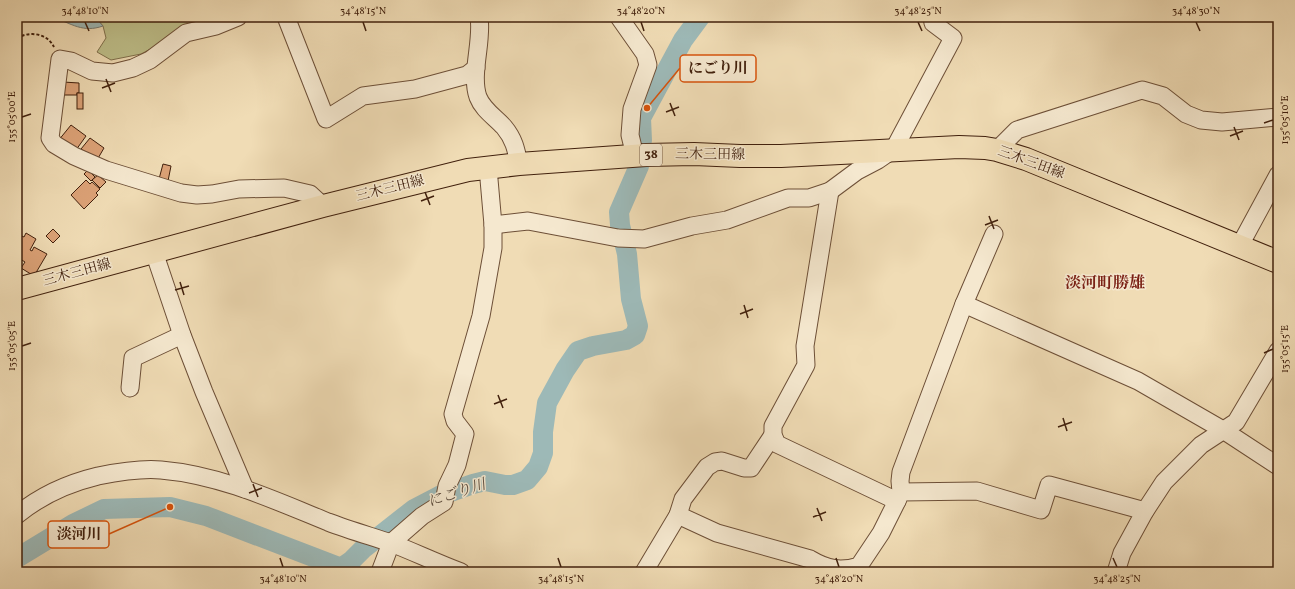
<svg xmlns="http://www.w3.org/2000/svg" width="1295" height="589" font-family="Vollkorn,'Noto Serif JP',serif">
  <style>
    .green { fill: #bebf8a; stroke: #80704c }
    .water { fill: #9db9b7; stroke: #787c73 }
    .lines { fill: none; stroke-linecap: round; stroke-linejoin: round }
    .river { stroke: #9db9b7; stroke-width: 20 }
    .building { fill: #dca277; stroke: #41200d }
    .minor-casing { stroke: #6d4f37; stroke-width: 19 }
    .major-casing { stroke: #41200d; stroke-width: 24 }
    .path { stroke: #41200d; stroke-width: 2; stroke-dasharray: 3 2; stroke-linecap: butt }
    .minor { stroke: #f5e8cf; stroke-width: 17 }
    .major { stroke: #f0dcb5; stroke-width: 22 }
    .ticks { fill: none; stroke: #41200d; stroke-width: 1.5 }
    .labels { text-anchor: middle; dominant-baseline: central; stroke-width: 3; stroke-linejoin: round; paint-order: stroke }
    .shield { fill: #f5e8cf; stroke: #775c47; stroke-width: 1 }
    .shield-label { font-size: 13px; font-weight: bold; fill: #41200d }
    .street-label { font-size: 14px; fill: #41200d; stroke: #f5e8cf }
    .water-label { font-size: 15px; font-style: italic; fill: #5d4e40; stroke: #f5e8cf }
    .quarter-label { font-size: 16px; font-weight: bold; fill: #7a1f14; stroke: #f5e8cf }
    .leader { fill: none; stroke: #d7530c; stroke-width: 1.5 }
    .callout-dot { fill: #d7530c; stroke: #f5e8cf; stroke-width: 1.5 }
    .callout { fill: #f5e8cf; stroke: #d7530c; stroke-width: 1.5 }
    .callout-label { font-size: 15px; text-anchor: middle; font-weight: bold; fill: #41200d }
    .neatline { fill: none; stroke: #41200d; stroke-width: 1.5 }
    .ticks-label { font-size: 10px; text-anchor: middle; fill: #41200d }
  </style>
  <rect width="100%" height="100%" fill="#f0dcb5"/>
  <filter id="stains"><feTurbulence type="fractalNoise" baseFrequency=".005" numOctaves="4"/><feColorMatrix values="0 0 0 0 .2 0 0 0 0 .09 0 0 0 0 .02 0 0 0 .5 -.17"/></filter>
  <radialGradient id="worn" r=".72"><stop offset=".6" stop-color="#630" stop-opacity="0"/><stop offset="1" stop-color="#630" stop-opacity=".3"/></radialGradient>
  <polygon class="green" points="95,17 206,17 194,19 175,36 141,54 111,60 97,52 106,38 103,26"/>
  <path class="water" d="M53 17H95L103 26C83 33 72 24 53 17Z"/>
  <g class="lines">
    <g class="river">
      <polyline points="642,141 641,118 683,40 700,17"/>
      <polyline points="17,558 73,524 104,509 170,507 206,516 352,572"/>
      <polyline points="341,568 351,561 363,549 414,509 439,496 473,484 485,481 505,485 513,485 527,480 538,467 543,453 543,432 547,403 565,370 578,351 593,346 626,340 635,335 638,326 631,299 627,254 620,225 619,212 639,166"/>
    </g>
  </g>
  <g class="building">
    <polygon points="63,82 79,83 79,93 77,93 77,95 63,95"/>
    <rect x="77" y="93" width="6" height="16"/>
    <polygon points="71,125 86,136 76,150 58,141"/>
    <polygon points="90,138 104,148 97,160 81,149"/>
    <polygon points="163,164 171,166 168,181 159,179"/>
    <polygon points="88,170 95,177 91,181 84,174"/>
    <polygon points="98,175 106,182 100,188 92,180"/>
    <polygon points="86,180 90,184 92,182 100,189 96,193 98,195 84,209 71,195"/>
    <polygon points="53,229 60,236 53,243 46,236"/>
    <polygon points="26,233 36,239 30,250 32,251 34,247 47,254 34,276 21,268 25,262 17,257 17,234 24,237"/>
  </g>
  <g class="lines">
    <g class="minor-casing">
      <g id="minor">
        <polyline points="238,17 216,26 186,33 150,60 133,68 113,73 92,71 71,61 60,59 50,138 54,144 74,156 106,170 181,193 197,195 212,194 239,189 284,188 310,194 323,206"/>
        <polyline points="286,17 326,119 363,96 415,89 467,75 476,68"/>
        <path d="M479 17C483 41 470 74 478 97 483 110 495 117 504 127 514 139 516 149 519 164"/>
        <polyline points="619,17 645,54 648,65 632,109 630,135 635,156"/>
        <polyline points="997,150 1017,130 1142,90 1163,96 1186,114 1201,120 1222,122 1278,117"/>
        <polyline points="830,191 805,346 806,365 773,426 773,435 777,444 897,501 901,492 977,491 1041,510 1049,485 1145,511"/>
        <polyline points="493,225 528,221 618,238 644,239 692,226 727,220 788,198 809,198 830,191 857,171 878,160 894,149 953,38 933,23 932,17"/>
        <polyline points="1239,247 1278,175"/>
        <polyline points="154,252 182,335 204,392 245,489"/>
        <polyline points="964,304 1138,381 1223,430 1278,466"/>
        <polyline points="130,388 133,358 182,335"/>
        <polyline points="901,492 900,481 901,472 964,304 994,234"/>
        <path d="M17 515C40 496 69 483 98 476 118 472 141 468 161 470 220 475 274 500 328 522 349 530 370 536 391 543 414 552 437 563 461 572"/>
        <path d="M678 515 717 533 810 559C827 569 840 572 859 566L881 533 897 501"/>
        <polyline points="380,572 391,543 422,516 444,502 447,486 457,465 465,434 455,421 453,414 481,316 493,248 493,225 488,168"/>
        <polyline points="644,572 678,515 683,499 707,467 715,462 722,461 744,468 751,468 773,435"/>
        <polyline points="1116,572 1122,553 1145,511 1164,482 1201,445 1236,422 1278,351"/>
      </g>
    </g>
    <g class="major-casing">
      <polyline id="major" points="17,289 323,206 468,170 519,164 646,155 694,154 740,156 781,156 959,147 985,148 997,150 1026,159 1278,262"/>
    </g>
    <path class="path" d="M17 38C30 31 47 33 54 47"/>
    <use href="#minor" class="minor"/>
    <use href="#major" class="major"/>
  </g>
  <path class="ticks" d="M85 22 89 31M363 22 366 31M641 22 644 31M918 22 922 31M1196 22 1200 31M106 79 111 92M102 88 115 83M670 103 675 116M666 112 679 107M22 117 31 114M1264 123 1273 120M1234 127 1239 140M1230 136 1243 131M425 192 430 205M421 201 434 196M989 216 994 229M985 225 998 220M180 282 184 295M175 290 189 286M744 305 748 318M740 314 753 309M22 346 31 343M1264 353 1273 349M498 395 503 408M494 404 507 399M1063 418 1067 431M1058 427 1072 422M253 484 258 497M249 493 262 488M817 508 822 521M813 517 826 512M280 558 283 567M558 558 561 567M836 558 839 567M1113 558 1117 567"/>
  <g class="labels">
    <rect class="shield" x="640" y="144" width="22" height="22" rx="3"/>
    <g class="shield-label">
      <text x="651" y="155">38</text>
    </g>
    <g class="street-label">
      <text transform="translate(710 155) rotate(1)">三木三田線</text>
      <text transform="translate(1031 163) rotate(20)">三木三田線</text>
      <text transform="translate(390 189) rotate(-14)">三木三田線</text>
      <text transform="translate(77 273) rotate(-15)">三木三田線</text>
    </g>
    <g class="water-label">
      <text transform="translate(457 494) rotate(-18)">にごり川</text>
    </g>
    <g class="quarter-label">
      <text x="1105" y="284">淡河町勝雄</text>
    </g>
  </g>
  <path class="leader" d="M647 108L680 68M170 507L109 534"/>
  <g class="callout-dot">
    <circle cx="647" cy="108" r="4"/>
    <circle cx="170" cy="507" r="4"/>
  </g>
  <g class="callout">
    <rect x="680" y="55" width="76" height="27" rx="4"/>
    <rect x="48" y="521" width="61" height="27" rx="4"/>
  </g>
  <g class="callout-label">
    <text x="718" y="73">にごり川</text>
    <text x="79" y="539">淡河川</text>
  </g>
  <rect width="1295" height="589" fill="none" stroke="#f0dcb5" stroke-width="44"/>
  <rect x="22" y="22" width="1251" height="545" class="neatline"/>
  <g class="ticks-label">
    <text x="85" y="14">34°48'10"N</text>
    <text x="363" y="14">34°48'15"N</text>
    <text x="641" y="14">34°48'20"N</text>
    <text x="918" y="14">34°48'25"N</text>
    <text x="1196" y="14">34°48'30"N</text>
    <text transform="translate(11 117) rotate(-90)" y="4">135°05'00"E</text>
    <text transform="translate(1284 120) rotate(-90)" y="4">135°05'10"E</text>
    <text transform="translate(11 346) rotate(-90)" y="4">135°05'05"E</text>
    <text transform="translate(1284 349) rotate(-90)" y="4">135°05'15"E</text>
    <text x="283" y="582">34°48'10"N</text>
    <text x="561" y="582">34°48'15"N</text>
    <text x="839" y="582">34°48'20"N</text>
    <text x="1117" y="582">34°48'25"N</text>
  </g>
  <rect width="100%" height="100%" filter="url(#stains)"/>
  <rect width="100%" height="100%" fill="url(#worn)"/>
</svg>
